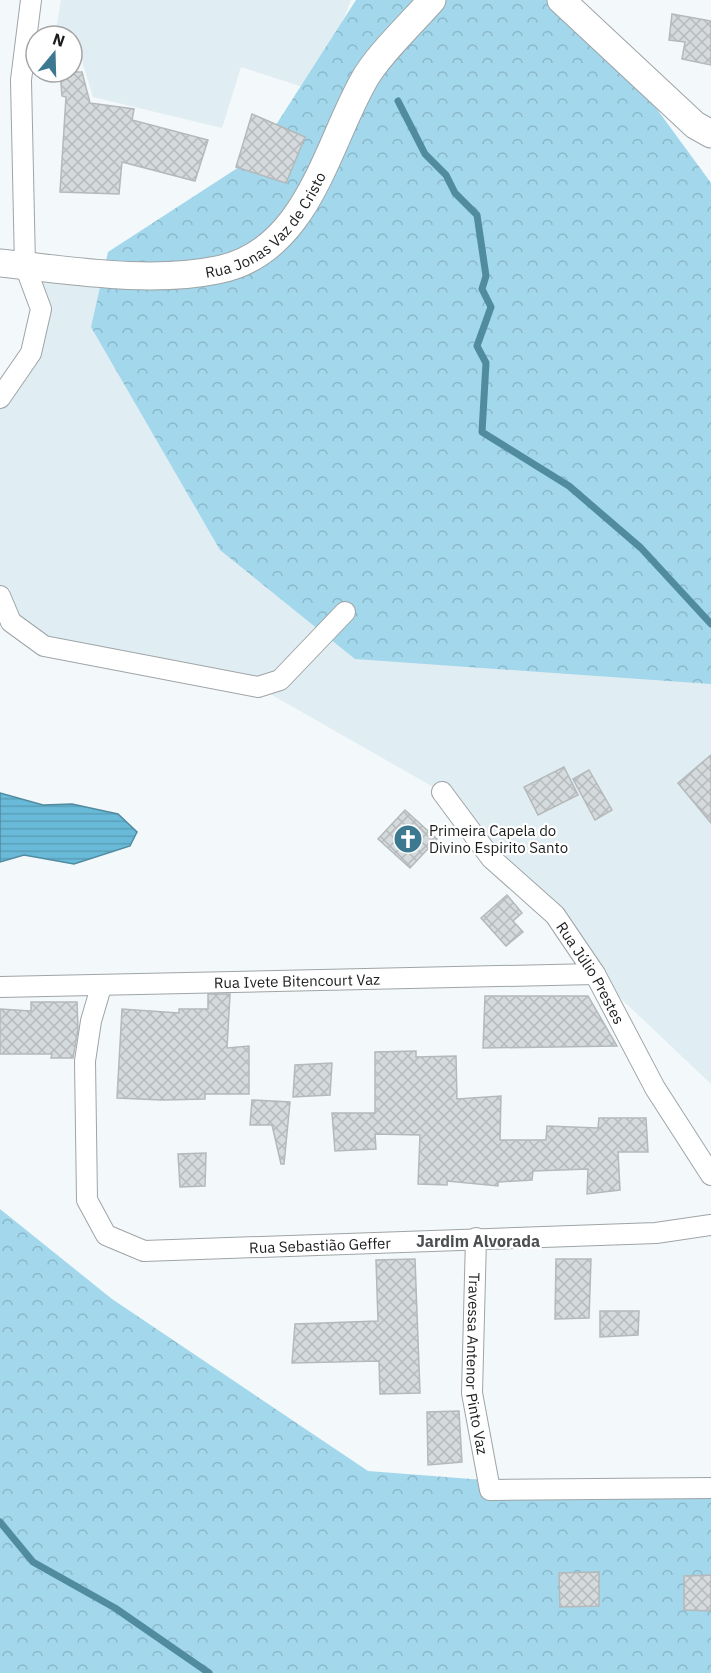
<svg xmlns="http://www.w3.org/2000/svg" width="711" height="1673" font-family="'IBM Plex Sans',sans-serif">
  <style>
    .built { fill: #e0edf3 }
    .forest { fill: url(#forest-crowns) }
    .water { fill: url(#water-rules); stroke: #518ba0; stroke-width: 1.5 }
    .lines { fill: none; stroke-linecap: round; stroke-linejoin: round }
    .stream { stroke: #518ba0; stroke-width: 7 }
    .building { fill: url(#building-cross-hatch); stroke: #b4b9bb; stroke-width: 1.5 }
    .street-casing { stroke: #9fa4a6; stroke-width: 22 }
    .secondary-casing { stroke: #9fa4a6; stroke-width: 29 }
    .street { stroke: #fff; stroke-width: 20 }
    .secondary { stroke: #fff; stroke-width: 27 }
    .labels { text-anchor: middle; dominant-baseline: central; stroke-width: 4.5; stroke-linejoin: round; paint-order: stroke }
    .street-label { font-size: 15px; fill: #1b1c1d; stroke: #fff }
    .poi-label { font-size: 15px; fill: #1b1c1d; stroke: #fff; text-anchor: start }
    .neighbourhood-label { font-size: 16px; font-weight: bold; fill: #4c5052; stroke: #fff }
  </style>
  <defs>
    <pattern id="forest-crowns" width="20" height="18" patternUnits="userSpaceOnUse" patternTransform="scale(1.5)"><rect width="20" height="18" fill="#a2d7ec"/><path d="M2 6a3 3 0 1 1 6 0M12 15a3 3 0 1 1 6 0" fill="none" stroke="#8bb8ca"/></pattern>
    <pattern id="water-rules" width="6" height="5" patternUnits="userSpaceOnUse" patternTransform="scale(1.5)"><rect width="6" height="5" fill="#68bad8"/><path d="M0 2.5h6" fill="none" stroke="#5a9fb9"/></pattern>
    <pattern id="building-cross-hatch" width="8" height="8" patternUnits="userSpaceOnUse" patternTransform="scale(1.5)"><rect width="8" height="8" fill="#d5dadc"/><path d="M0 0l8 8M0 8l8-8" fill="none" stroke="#b6babc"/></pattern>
  </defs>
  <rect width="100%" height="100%" fill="#f3f8fa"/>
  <g class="built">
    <polygon points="61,0 351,0 315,91 241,67 222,128 93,97 81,58 72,58 72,36 55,36"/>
    <polygon points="251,258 711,658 711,1084 595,974 442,792 258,687 44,646 0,596 0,398 41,309 25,266"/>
  </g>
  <g class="forest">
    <polygon points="356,0 577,0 711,183 711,684 355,659 220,550 91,327 108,252 256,156"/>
    <polygon points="0,1209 112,1299 368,1471 689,1496 711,1490 711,1673 0,1673"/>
  </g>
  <polygon class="water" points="0,793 43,805 72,804 118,814 137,832 130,846 74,864 24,855 0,862"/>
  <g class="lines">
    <g class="stream">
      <polyline points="398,101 425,154 446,175 455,193 477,215 486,276 482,289 491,307 477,346 486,363 482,432 569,486 641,548 711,624"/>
      <polyline points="0,1522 33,1562 115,1608 209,1673"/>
    </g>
  </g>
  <g class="building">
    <polygon points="672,14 711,21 711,65 682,59 685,42 669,40"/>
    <polygon points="60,72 82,72 90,103 134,109 132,120 208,140 195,181 122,162 119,194 60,192 66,97 62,96"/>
    <polygon points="252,114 305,137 286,183 236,167"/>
    <polygon points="711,755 711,823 678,783"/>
    <polygon points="564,767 578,795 538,815 524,787"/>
    <polygon points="589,770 612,810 595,820 573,779"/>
    <polygon points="405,810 437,839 410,868 378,839"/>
    <polygon points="507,895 522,913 513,921 523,932 506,946 481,918"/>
    <polygon points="208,994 230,994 227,1048 249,1046 249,1094 205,1094 205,1099 162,1100 117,1098 122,1009 179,1013 179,1009 208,1009"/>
    <polygon points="485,996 588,996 617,1046 483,1048"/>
    <polygon points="31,1002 77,1002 78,1029 73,1058 51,1058 52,1054 0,1054 0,1009 31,1011"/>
    <polygon points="416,1051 416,1057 456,1056 457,1099 501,1096 500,1140 546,1140 547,1126 598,1128 599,1118 646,1118 648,1152 618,1152 620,1190 587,1194 588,1169 533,1171 532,1180 498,1182 498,1186 447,1181 447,1185 418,1184 420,1135 375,1134 376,1149 335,1151 332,1113 375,1113 375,1052"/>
    <polygon points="332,1063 330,1095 293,1097 295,1065"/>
    <polygon points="252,1100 290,1102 284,1164 281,1164 272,1125 250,1125"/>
    <polygon points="206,1153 205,1186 180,1187 178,1154"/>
    <polygon points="415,1259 420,1393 380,1394 379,1361 292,1363 295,1324 378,1321 376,1260"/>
    <polygon points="556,1259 591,1259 589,1318 555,1319"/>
    <polygon points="600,1311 639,1311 638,1335 600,1337"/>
    <polygon points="459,1411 462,1462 428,1465 427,1412"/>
    <polygon points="599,1572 599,1606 560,1607 559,1573"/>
    <polygon points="711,1575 711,1611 684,1610 684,1576"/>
  </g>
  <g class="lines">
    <g class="street-casing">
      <g id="street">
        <polyline points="0,398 31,353 41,309 25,266 21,80 31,0"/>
        <polyline points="0,596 11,622 44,646 258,687 280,680 345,612"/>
        <path id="s1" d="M442 792 491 858 555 915 595 974 655 1088 711 1175"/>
        <path id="s2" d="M0 987 595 974"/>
        <path id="s3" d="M101 987 91 1021 85 1061 87 1200 106 1235 144 1251 656 1233 711 1225"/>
        <path id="s4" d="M476 1238 472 1393 490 1490 711 1488"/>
      </g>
    </g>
    <g class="secondary-casing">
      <g id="secondary">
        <polyline points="561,0 695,125 711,134"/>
        <path id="s5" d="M0 263C69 270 149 284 217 270 307 253 326 147 364 80 377 56 413 22 432 0"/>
      </g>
    </g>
    <use href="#street" class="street"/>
    <use href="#secondary" class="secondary"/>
  </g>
  <defs>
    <g id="church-disc" transform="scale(1.5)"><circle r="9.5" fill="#3c7990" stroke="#fff"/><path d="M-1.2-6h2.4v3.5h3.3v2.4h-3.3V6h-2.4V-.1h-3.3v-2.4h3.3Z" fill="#fff"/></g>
  </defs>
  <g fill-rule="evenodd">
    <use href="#church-disc" x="408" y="839"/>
  </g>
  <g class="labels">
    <g class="street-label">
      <text stroke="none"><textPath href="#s5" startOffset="286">Rua Jonas Vaz de Cristo</textPath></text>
      <text stroke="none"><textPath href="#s1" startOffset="236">Rua Júlio Prestes</textPath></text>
      <text stroke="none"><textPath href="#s2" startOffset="297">Rua Ivete Bitencourt Vaz</textPath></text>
      <text stroke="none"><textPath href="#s3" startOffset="472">Rua Sebastião Geffer</textPath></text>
      <text stroke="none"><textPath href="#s4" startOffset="126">Travessa Antenor Pinto Vaz</textPath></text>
    </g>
    <g class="poi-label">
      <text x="429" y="830">Primeira Capela do<tspan x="429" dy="17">Divino Espirito Santo</tspan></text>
    </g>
    <g class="neighbourhood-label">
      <text x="478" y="1241">Jardim Alvorada</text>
    </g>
  </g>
  <g transform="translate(54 54) rotate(19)"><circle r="28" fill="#ffffff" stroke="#a4a4a5" stroke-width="1.5"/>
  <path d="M0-4.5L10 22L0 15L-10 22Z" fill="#3c7990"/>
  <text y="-9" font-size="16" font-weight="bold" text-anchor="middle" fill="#1b1c1d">N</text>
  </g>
</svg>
